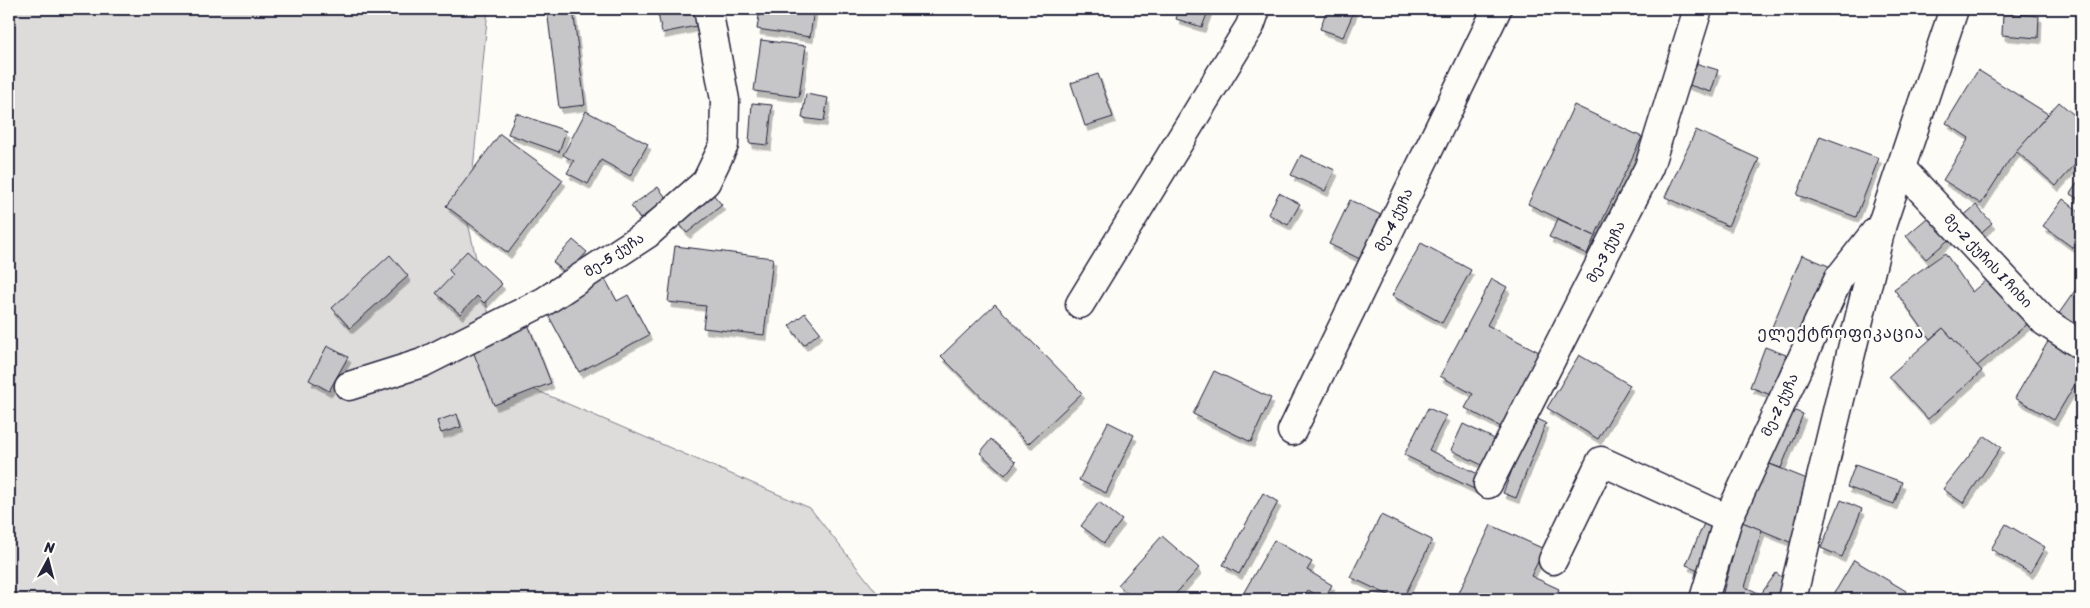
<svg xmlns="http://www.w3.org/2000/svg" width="2090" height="608" font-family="Sriracha,'Noto Sans Georgian',sans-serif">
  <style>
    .green { fill: #dddcdb; stroke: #807f8b }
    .building { fill: #c6c6c8; stroke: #22223b; filter: url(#shadow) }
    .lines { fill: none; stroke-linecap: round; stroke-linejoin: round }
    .minor-casing { stroke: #22223b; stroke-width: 31 }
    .minor { stroke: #fdfcf7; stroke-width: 28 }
    .labels { text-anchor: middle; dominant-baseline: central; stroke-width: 4.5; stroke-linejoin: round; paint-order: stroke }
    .street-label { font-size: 14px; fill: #22223b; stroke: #fdfcf7 }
    .quarter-label { font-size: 16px; letter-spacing: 1px; fill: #22223b; stroke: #fdfcf7 }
  </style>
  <defs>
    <filter id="shadow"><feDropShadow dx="3" dy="5.5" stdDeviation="0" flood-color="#0004"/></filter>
  </defs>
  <rect width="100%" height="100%" fill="#fdfcf7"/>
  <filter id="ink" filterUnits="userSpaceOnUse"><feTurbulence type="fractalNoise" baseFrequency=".02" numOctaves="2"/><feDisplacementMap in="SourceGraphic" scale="10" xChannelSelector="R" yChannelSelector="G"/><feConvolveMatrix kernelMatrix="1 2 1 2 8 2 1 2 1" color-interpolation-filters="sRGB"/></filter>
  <g filter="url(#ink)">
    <polygon class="green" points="9,9 488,9 468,223 503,376 810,508 882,599 9,599"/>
    <g class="building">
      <polygon points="547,9 573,9 585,105 559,108"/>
      <polygon points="657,9 697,9 701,25 662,33"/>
      <polygon points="760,9 814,9 810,37 757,29"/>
      <polygon points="1179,9 1209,9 1202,27 1176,19"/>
      <polygon points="1327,9 1355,9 1343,37 1320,29"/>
      <polygon points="2003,13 2039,16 2038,38 2002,35"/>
      <polygon points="761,40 806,46 799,97 754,91"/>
      <polygon points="1692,62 1718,70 1711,92 1686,84"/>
      <polygon points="1978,70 2048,114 2008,162 1981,204 1943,180 1969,138 1946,123"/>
      <polygon points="1098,74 1113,117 1085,126 1071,83"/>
      <polygon points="806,94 828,98 824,121 802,118"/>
      <polygon points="2059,102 2081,121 2081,158 2056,186 2016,151"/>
      <polygon points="752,103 772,105 768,145 749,143"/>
      <polygon points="1574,105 1642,137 1595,236 1528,204"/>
      <polygon points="586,111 648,144 630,176 601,160 588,184 567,173 574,161 563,155"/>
      <polygon points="516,113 566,131 559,152 508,134"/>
      <polygon points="1696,130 1759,159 1728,226 1665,197"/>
      <polygon points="500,134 563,180 508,253 446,206"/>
      <polygon points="1820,136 1879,158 1856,217 1797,195"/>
      <polygon points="1301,155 1335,170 1325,191 1291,175"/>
      <polygon points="2081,177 2081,201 2070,194"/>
      <polygon points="658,187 667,199 640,219 631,206"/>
      <polygon points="707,187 722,205 687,233 672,215"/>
      <polygon points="1279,193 1300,204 1288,225 1268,214"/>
      <polygon points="2063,199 2081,213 2081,237 2073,248 2043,226"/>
      <polygon points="1350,200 1381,215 1360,259 1329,244"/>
      <polygon points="1976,205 1992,223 1976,237 1960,219"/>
      <polygon points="1933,213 1953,236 1926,259 1906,236"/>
      <polygon points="1558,219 1595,236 1587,254 1549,237"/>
      <polygon points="573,240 587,252 567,274 553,262"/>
      <polygon points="1421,243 1471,270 1442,323 1392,296"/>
      <polygon points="675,246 773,258 764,335 703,328 706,306 668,302"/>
      <polygon points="467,251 502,284 484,303 477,296 460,314 436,293 453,275 449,270"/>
      <polygon points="1945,253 1972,292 1992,275 2030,322 1977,366 1943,328 1930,339 1894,289"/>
      <polygon points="390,255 408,276 350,328 332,308"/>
      <polygon points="1802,255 1831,267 1801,339 1772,327"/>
      <polygon points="604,277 617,301 628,295 649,335 579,372 545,309"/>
      <polygon points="1492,279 1507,287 1487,325 1541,353 1501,427 1465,408 1473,394 1440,376"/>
      <polygon points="2081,282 2081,322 2074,332 2055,319"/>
      <polygon points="995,304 1082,393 1028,444 941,356"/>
      <polygon points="805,313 820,332 804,345 789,326"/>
      <polygon points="528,324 551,383 494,405 471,346"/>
      <polygon points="1943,328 1982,371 1928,419 1889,376"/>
      <polygon points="2053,333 2081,350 2081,374 2054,420 2015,398"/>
      <polygon points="327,346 348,357 329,391 309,380"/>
      <polygon points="1765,347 1786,355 1771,395 1750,387"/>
      <polygon points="1579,355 1630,385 1598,439 1547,408"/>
      <polygon points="1214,371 1271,398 1251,442 1193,414"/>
      <polygon points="1428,408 1446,416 1429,450 1482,476 1476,490 1404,455"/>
      <polygon points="1790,409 1803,414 1781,468 1767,463"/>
      <polygon points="457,414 461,427 441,433 437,421"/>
      <polygon points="1533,417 1546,423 1516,498 1503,493"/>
      <polygon points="1108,422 1134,435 1106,493 1079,480"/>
      <polygon points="1463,424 1501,442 1488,468 1451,450"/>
      <polygon points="1985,436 2001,447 1963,503 1943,489"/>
      <polygon points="991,439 1016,462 1005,475 980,453"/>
      <polygon points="1767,463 1817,483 1792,543 1742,522"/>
      <polygon points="1855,465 1902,482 1894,504 1847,487"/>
      <polygon points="1263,493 1278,502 1239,574 1223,565"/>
      <polygon points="1841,500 1862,509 1842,557 1821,548"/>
      <polygon points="1099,502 1122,520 1104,543 1081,526"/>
      <polygon points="1381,515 1432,540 1403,599 1397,599 1350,577"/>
      <polygon points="1705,521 1723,528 1704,572 1686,565"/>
      <polygon points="1742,522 1762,530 1745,587 1761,594 1776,573 1787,581 1773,599 1729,599 1722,596"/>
      <polygon points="2006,524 2045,547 2030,573 1991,549"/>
      <polygon points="1491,525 1544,549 1531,576 1559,589 1554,599 1456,599"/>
      <polygon points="1162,536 1199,568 1171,599 1135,599 1118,585"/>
      <polygon points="1274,540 1312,562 1307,570 1332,585 1324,599 1308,590 1302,599 1240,599"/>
      <polygon points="1854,560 1906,591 1901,599 1831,599"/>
    </g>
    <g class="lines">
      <g class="minor-casing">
        <g id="minor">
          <polyline points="1902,169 2045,322 2081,345"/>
          <polyline points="1080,304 1250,26 1256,9"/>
          <polyline points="349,386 422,363 545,301 647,234 706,182 724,145 725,100 708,9"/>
          <polyline points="1292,431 1497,9"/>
          <polyline points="1488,484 1649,167 1698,9"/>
          <polyline points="1553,560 1601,461 1728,519"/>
          <polyline points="1704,599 1728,519 1839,278 1876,231"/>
          <polyline points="1792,599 1882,224 1954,9"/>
        </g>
      </g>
      <use href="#minor" class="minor"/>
    </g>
  </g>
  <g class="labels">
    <g class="street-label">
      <text transform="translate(1394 220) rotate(-64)">მე-4 ქუჩა</text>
      <text transform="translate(1606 252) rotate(-63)">მე-3 ქუჩა</text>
      <text transform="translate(614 255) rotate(-33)">მე-5 ქუჩა</text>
      <text transform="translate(1988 261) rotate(47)">მე-2 ქუჩის I ჩიხი</text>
      <text transform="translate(1780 405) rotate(-65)">მე-2 ქუჩა</text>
    </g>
    <g class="quarter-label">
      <text x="1841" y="332">ელექტროფიკაცია</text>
    </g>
  </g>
  <rect width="2090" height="608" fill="none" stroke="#fdfcf7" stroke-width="30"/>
  <rect x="15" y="15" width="2060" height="578" fill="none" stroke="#22223b" stroke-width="2" filter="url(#ink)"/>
  <g transform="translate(48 560) rotate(7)" stroke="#fdfcf7" stroke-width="4" paint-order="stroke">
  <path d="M0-4L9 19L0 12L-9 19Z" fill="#22223b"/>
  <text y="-8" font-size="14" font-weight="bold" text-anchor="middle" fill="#22223b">N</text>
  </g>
</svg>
